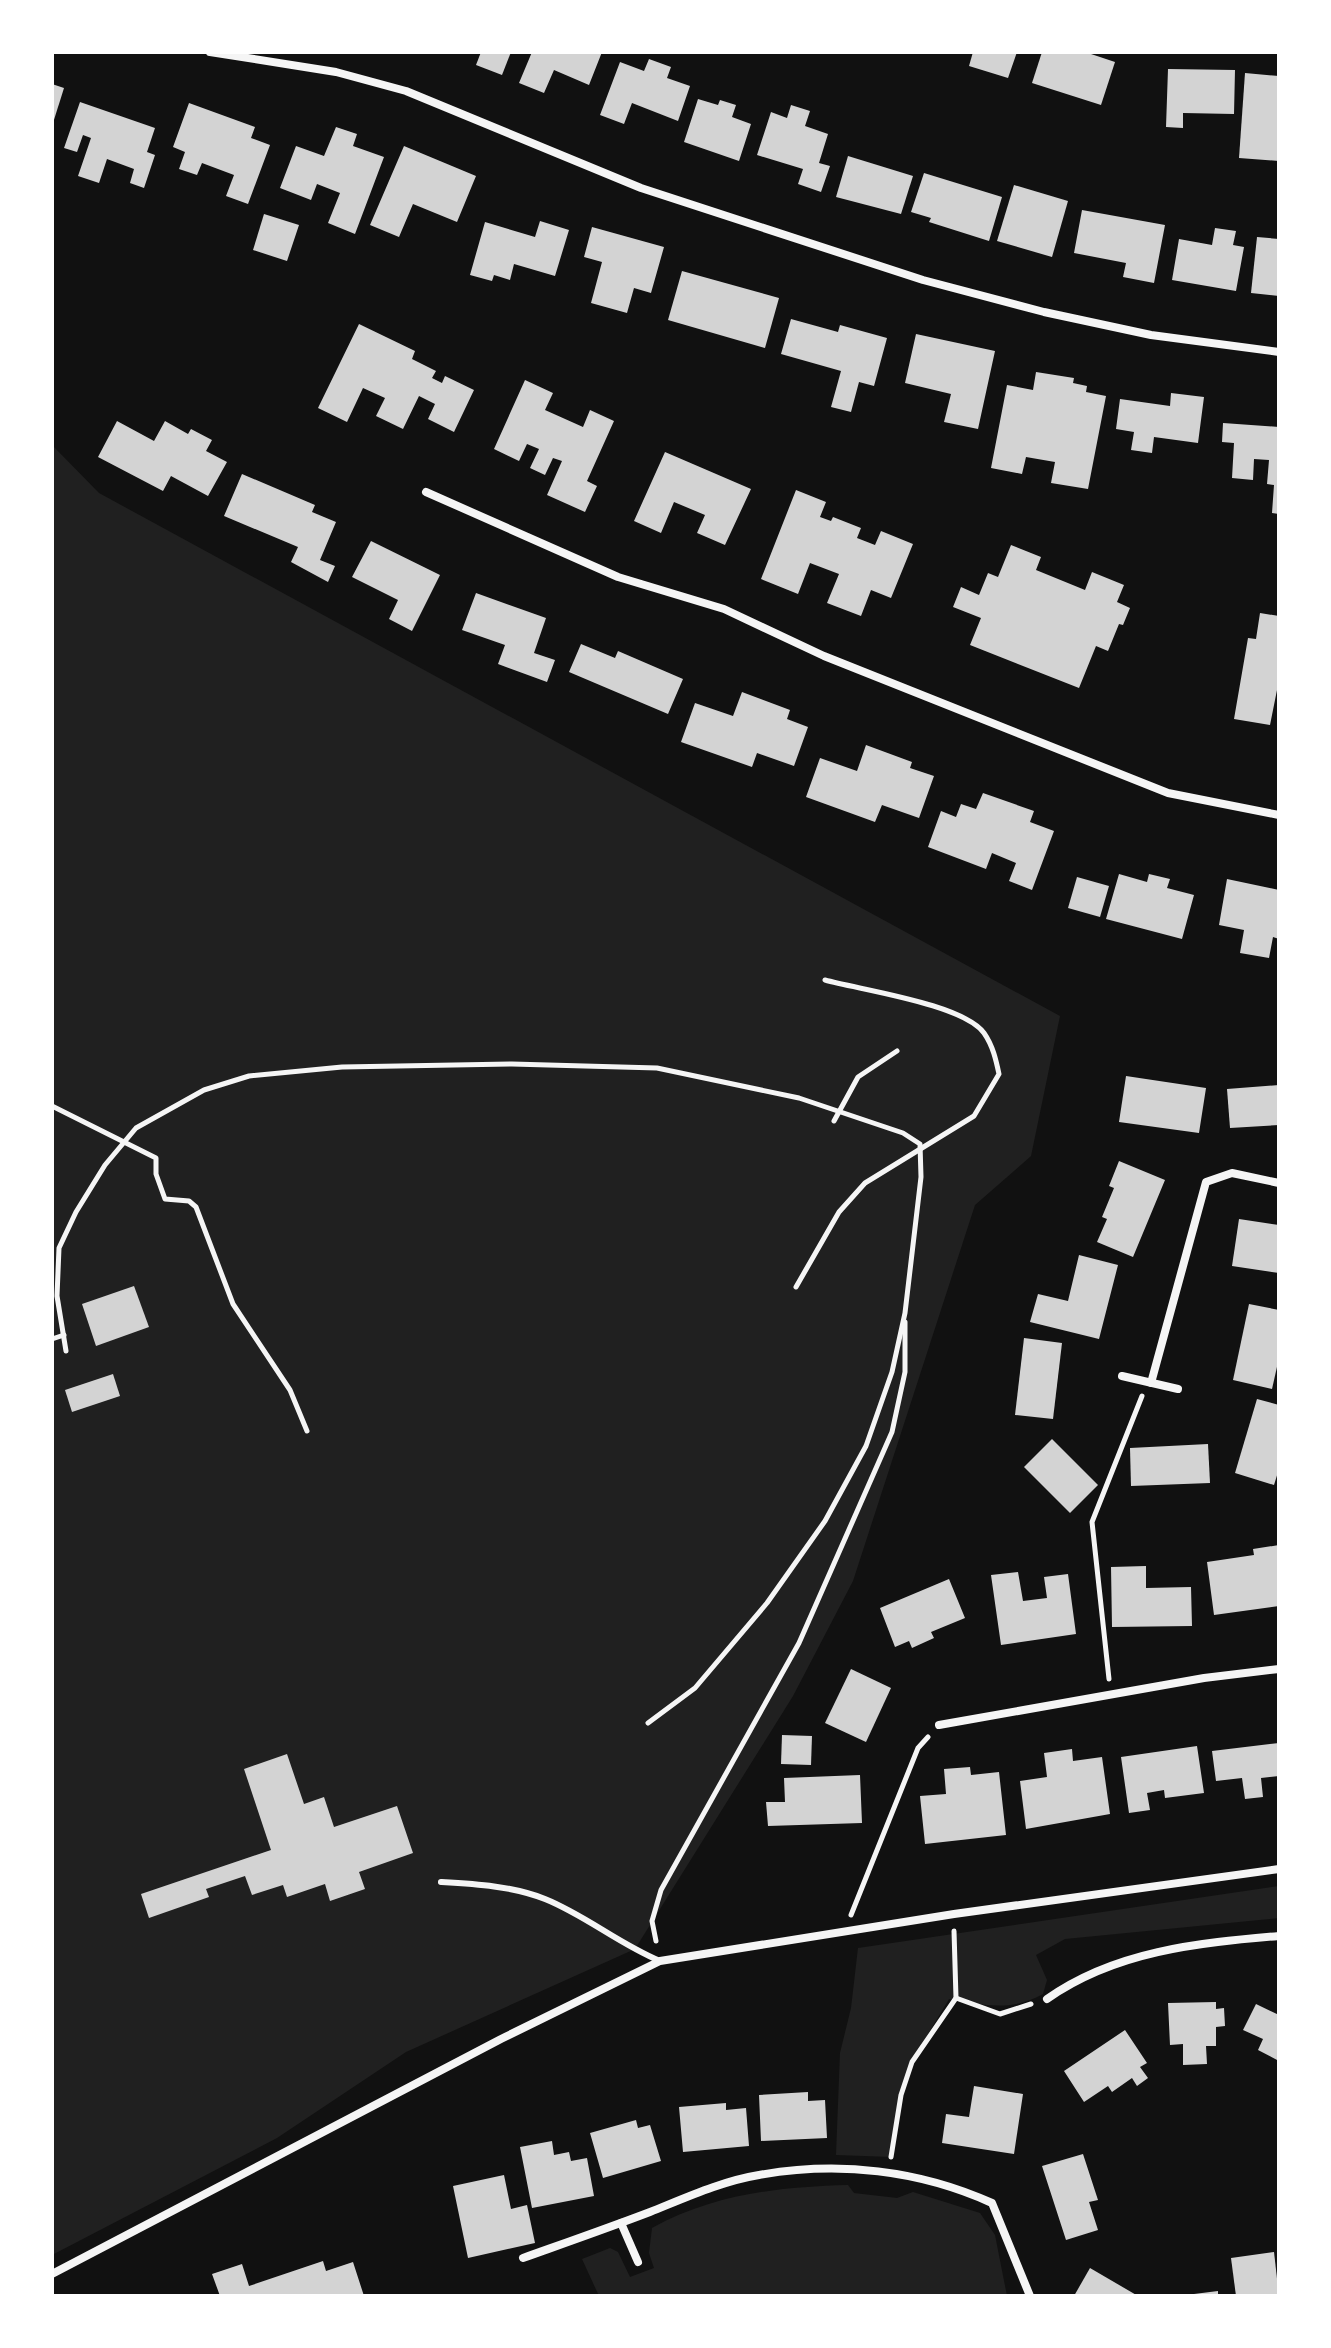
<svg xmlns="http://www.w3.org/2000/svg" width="1331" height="2348" font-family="'Exo 2',sans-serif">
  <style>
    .green { fill: #202020 }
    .building { fill: #d3d3d3 }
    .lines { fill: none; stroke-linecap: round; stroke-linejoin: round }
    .path { stroke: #f5f5f5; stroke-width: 5 }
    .service { stroke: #f5f5f5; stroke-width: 6 }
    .minor { stroke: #f5f5f5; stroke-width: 8 }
  </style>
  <rect width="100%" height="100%" fill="#111"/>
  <g class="green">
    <polygon points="52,445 99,493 1060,1016 1031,1156 975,1205 853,1581 793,1696 635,1949 406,2052 277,2138 52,2255"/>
    <path d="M1279 1886V1918L1065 1939 1036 1955 1047 1980 1043 1994C1012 2012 982 2005 949 1999L909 2066 892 2157 836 2155 840 2053 851 2008 858 1948Z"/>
    <path d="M848 2185 854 2193 897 2198 913 2192 980 2213 995 2235 1007 2296H599L582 2259 610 2248 618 2252 630 2277 654 2268 649 2253 652 2228C714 2194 778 2187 848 2185Z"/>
  </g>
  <g class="building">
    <polygon points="481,52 511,52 502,75 476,65"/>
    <polygon points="532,52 602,52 589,85 554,70 544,93 519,83"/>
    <polygon points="973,52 1017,52 1008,78 969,66"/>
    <polygon points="1042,52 1085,52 1115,62 1101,105 1032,83"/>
    <polygon points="649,59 671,67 667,78 690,86 678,121 632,103 624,124 600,115 620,62 644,71"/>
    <polygon points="1168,69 1235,70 1234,114 1183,113 1183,128 1166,127"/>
    <polygon points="1245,73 1279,76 1279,161 1239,158"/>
    <polygon points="52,84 64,88 53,123 52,123"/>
    <polygon points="698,99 718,105 720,100 736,105 732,117 751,124 739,161 684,142"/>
    <polygon points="80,102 155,128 147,152 155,155 144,188 130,183 134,169 107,159 99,183 78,176 91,138 83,135 77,152 64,148"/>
    <polygon points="189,103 255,127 251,138 270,145 248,204 226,196 234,175 202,163 197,175 179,169 185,152 173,147"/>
    <polygon points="791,105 810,111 805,126 828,134 819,163 830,166 821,192 798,184 803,169 757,155 771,112 787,118"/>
    <polygon points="336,127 357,134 353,146 384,157 355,234 328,223 340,193 317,184 311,200 280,188 296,146 324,156"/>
    <polygon points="404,146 476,176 457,222 413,204 399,237 370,225"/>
    <polygon points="848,156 913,176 901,214 836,197"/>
    <polygon points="924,173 1002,197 989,241 929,222 931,218 911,212"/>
    <polygon points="1014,185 1068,201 1052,257 997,241"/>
    <polygon points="1082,210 1165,225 1154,283 1123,277 1126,263 1074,253"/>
    <polygon points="264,214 299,225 287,261 253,250"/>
    <polygon points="540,221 569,230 555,276 514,264 510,280 494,275 492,281 470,275 485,222 535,237"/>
    <polygon points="592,227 664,247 651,293 634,288 627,313 591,303 602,262 584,257"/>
    <polygon points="1215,228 1236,231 1233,245 1244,247 1236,291 1172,280 1179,239 1212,245"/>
    <polygon points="1257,237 1279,239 1279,296 1251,293"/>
    <polygon points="682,271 779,298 765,348 668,320"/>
    <polygon points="791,319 838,332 840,325 887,338 874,386 859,382 851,412 831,407 841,371 781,354"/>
    <polygon points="359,324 415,351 412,359 436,371 432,378 442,383 445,376 474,390 454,432 428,419 435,404 419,396 403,429 376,416 385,398 363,388 347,422 318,408"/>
    <polygon points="916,334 995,351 978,429 944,422 951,394 905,383"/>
    <polygon points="1036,372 1074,378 1073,383 1087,386 1086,392 1106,396 1088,489 1051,483 1055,462 1026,457 1022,474 991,468 1007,385 1033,390"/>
    <polygon points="525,380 553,393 545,410 583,427 590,410 614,421 587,481 597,486 585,512 547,495 562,461 553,458 545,475 530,468 539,449 527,444 519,461 494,449"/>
    <polygon points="1171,393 1204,397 1198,443 1154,437 1152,453 1131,450 1134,432 1116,429 1120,399 1170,406"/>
    <polygon points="117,421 154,441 165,421 188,434 191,429 212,440 206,451 227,462 208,496 171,476 163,491 98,457"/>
    <polygon points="1223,423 1279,427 1279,514 1272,513 1274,485 1267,484 1269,460 1254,459 1253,480 1232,478 1234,443 1222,442"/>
    <polygon points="665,452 751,489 725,545 697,533 705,515 674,502 661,533 634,521"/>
    <polygon points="242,474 315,505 312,512 336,522 320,560 335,566 328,582 291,562 298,547 224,516"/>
    <polygon points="796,490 826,502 820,517 831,521 833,517 861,528 857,538 875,545 881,531 913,544 891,598 871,590 861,616 827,603 839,574 810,563 798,594 761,579"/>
    <polygon points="371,541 440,575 412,631 389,619 398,600 352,577"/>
    <polygon points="1011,545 1041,557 1036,570 1085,590 1092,572 1124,585 1117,602 1130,608 1123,625 1119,624 1108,651 1096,646 1079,688 970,645 981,618 953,607 961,587 979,595 988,573 998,577"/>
    <polygon points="476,593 546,618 534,653 555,660 547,682 498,664 505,645 462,630"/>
    <polygon points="1260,613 1279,616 1279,680 1270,725 1234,719 1248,638 1256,639"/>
    <polygon points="581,644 615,658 618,651 683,679 668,714 569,672"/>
    <polygon points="742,692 790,710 787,719 808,727 794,766 757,753 752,767 681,742 695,703 733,716"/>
    <polygon points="866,745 912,762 910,768 934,776 919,818 882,805 875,822 806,797 820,758 857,771"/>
    <polygon points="983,793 1034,811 1030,822 1054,831 1032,890 1009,881 1016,863 992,853 986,869 928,847 941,811 956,817 961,804 976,809"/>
    <polygon points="1119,874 1147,882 1149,874 1170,879 1167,888 1194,895 1182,939 1106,919"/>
    <polygon points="1077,877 1109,886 1100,917 1068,908"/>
    <polygon points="1227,879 1279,890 1279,939 1273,937 1269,958 1240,953 1244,930 1219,925"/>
    <polygon points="1126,1076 1206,1088 1199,1133 1119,1122"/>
    <polygon points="1279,1085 1279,1125 1230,1128 1227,1089"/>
    <polygon points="1119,1161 1165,1180 1133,1257 1097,1242 1107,1219 1102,1217 1114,1188 1109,1186"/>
    <polygon points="1239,1219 1279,1225 1279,1273 1232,1266"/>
    <polygon points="1079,1255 1118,1265 1099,1339 1030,1322 1038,1294 1068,1301"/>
    <polygon points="134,1286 149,1327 96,1346 82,1304"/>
    <polygon points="1249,1304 1279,1310 1279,1358 1272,1389 1233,1380"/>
    <polygon points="1024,1338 1062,1343 1053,1419 1015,1415"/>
    <polygon points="113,1374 120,1396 72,1412 65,1390"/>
    <polygon points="1257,1399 1279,1405 1279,1469 1274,1485 1235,1473"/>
    <polygon points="1052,1439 1098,1485 1070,1513 1024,1467"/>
    <polygon points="1208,1444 1210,1483 1131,1486 1130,1448"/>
    <polygon points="1279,1545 1279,1606 1214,1615 1207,1562 1254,1555 1253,1549"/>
    <polygon points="1146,1566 1146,1588 1191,1587 1192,1626 1112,1627 1111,1567"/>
    <polygon points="1018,1572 1023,1601 1047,1598 1044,1577 1068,1574 1076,1634 1001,1645 991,1575"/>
    <polygon points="949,1579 965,1618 931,1632 934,1638 912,1648 909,1641 895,1647 880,1608"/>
    <polygon points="851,1669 891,1688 866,1742 825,1723"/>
    <polygon points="782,1735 812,1736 811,1765 781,1764"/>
    <polygon points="1279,1743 1279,1776 1261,1778 1263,1797 1245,1799 1242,1778 1216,1781 1212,1751"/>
    <polygon points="1197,1746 1204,1793 1165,1798 1164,1790 1147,1793 1150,1810 1129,1813 1121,1757"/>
    <polygon points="1072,1749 1073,1761 1102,1757 1110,1814 1026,1829 1020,1781 1047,1777 1044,1753"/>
    <polygon points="287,1754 304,1804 324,1797 334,1827 397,1806 413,1853 359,1872 365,1889 330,1901 325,1884 287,1897 283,1885 252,1895 245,1876 206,1889 209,1897 149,1918 141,1894 271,1850 244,1769"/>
    <polygon points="970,1767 971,1775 999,1772 1006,1835 925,1844 920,1796 946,1794 944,1769"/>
    <polygon points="860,1775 862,1823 768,1826 766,1802 785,1802 784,1778"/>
    <polygon points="1216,2002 1216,2009 1224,2008 1225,2026 1216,2027 1216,2046 1206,2046 1207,2064 1183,2065 1183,2044 1170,2045 1168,2003"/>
    <polygon points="1256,2004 1279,2015 1279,2061 1258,2050 1263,2039 1243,2030"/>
    <polygon points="1125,2030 1147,2063 1140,2067 1148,2078 1137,2086 1132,2078 1112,2092 1108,2086 1084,2102 1064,2071"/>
    <polygon points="974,2086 1023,2094 1014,2154 942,2143 946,2114 969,2117"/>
    <polygon points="808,2092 808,2101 825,2100 827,2138 761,2141 759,2095"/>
    <polygon points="726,2103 726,2110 746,2108 749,2146 683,2152 679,2107"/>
    <polygon points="636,2120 638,2128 650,2125 661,2161 603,2178 590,2133"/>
    <polygon points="552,2141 554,2155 569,2152 571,2161 587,2158 594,2196 532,2208 520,2147"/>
    <polygon points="1083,2154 1098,2200 1089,2202 1098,2230 1066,2240 1042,2166"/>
    <polygon points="504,2175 511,2209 527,2205 535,2243 468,2258 453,2186"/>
    <polygon points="1274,2252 1279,2296 1236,2296 1231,2258"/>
    <polygon points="323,2261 326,2271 353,2262 364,2296 220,2296 212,2274 242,2264 249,2286"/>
    <polygon points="1090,2268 1138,2296 1074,2296"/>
    <polygon points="1218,2291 1218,2296 1194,2296 1194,2294"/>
  </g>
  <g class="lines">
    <g class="path">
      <polyline points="52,1106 156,1158 156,1174 165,1199 189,1201 196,1207 233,1304 290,1390 307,1431"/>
      <polyline points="834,1121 858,1077 897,1051"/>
      <path d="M796 1287 839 1212 865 1183 974 1116 999 1074C996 1060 993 1046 984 1033 963 1004 861 990 825 980"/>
      <polyline points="52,1339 64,1335"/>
      <polyline points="66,1351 57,1296 59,1248 76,1212 105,1165 136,1128 204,1090 249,1076 342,1067 512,1064 657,1068 799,1098 903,1133 920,1144 921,1177 905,1313 892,1372 866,1446 825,1521 767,1603 695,1688 648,1723"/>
      <polyline points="1109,1679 1092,1522 1142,1396"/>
      <polyline points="851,1915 918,1748 928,1737"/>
      <polyline points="656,1941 652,1921 661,1890 799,1643 892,1432 905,1372 905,1322"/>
      <polyline points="956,1998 1000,2014 1031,2004"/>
      <polyline points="891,2157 901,2095 912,2062 956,1998 954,1931"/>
    </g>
    <path class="service" d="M441 1882C476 1884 512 1886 545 1899 585 1915 619 1944 660 1961"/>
    <g class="minor">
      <polyline points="210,52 336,72 406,91 641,188 923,280 1044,312 1151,335 1279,352"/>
      <polyline points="426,492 618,577 724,609 824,656 1168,793 1279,815"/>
      <polyline points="1122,1376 1178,1389"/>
      <polyline points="1151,1383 1206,1182 1232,1173 1279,1183"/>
      <polyline points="939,1725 1204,1678 1279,1669"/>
      <path d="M1047 1999C1115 1951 1197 1943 1279 1936"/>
      <polyline points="621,2223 638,2262"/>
      <path d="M523 2258C565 2243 608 2228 650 2212 685 2198 722 2181 759 2175 839 2161 919 2170 992 2203L1030 2296"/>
      <polyline points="52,2274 501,2039 660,1961 954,1914 1279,1869"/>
    </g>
  </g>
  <rect width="1331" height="2348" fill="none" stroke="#ffffff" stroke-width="108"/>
</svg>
